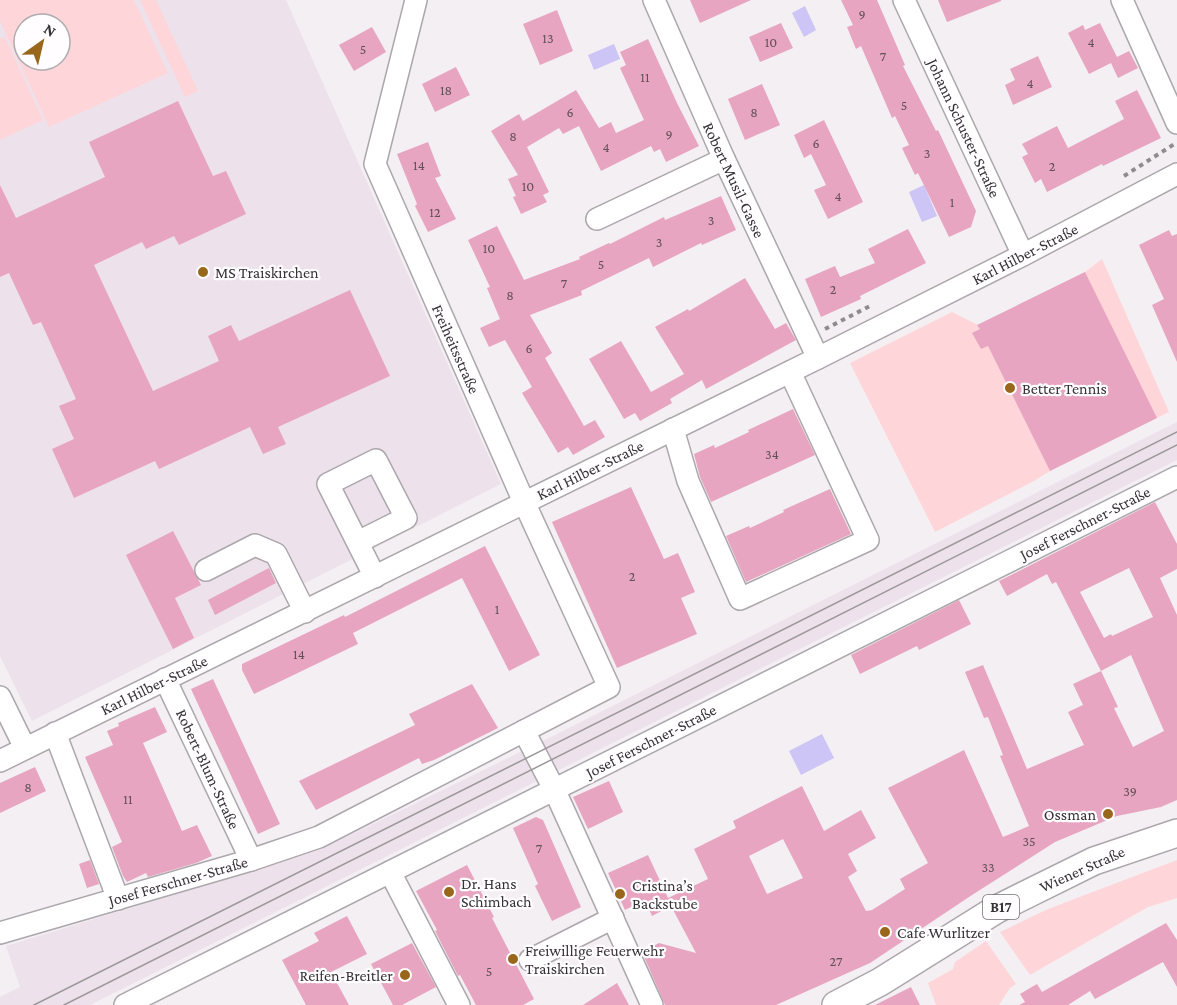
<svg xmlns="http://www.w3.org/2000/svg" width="1177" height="1005" font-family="'Crimson Pro',serif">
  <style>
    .built { fill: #ede1eb; fill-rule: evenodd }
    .green { fill: #fed6d9; fill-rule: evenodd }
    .water { fill: #ccc5f5 }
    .building { fill: #e7a5c1; fill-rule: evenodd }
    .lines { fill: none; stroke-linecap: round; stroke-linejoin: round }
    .minor-casing { stroke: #aca7ab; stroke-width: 24 }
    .major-casing { stroke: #aca7ab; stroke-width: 30 }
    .path { stroke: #8f8c8e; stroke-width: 4; stroke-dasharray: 4.5 4.5; stroke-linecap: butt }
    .minor { stroke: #fff; stroke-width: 21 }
    .major { stroke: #fff; stroke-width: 27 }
    .tram { stroke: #9b989a; stroke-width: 1.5 }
    .poi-dot { fill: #99671b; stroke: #fffdff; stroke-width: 2 }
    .labels { text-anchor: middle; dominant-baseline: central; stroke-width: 4.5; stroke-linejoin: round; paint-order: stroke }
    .number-label { font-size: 14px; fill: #625057 }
    .shield { fill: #fffdff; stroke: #727071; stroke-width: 1.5 }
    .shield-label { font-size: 15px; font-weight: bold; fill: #353334 }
    .street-label { font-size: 16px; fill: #353334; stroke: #fffdff }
    .poi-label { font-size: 16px; fill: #353334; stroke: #fffdff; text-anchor: start }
  </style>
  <rect width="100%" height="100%" fill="#f4eff3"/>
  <g class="built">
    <path d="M0 0H286L501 484 32 721 0 656ZM24 24H60V60H24Z"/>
    <polygon points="1177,422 1177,460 90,1005 0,1005 0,997 20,987 6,946 322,849 547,739"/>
  </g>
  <g class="green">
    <path d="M0 0H134L168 73 49 127 0 21ZM24 24H60V60H24Z"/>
    <polygon points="140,0 156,0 198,91 185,97"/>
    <polygon points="5,37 43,120 0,140 0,39"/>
    <polygon points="1102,259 1169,412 1050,471 1034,481 935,532 850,363 952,312 978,325 1085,272"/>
    <polygon points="1177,860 1177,898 1148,907 1030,975 1000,932 1048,909"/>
    <polygon points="986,941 1016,984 1010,988 999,1005 936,1005 928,983 953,969 955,962"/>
  </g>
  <g class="water">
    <polygon points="805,6 816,30 804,37 792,13"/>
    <polygon points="614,44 620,59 594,70 588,55"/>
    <polygon points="924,185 937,216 922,222 909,192"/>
    <polygon points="822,734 834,758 801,775 789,751"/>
  </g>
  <g class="building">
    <polygon points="690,0 751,0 700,23"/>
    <polygon points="841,0 877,0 905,65 903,66 936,131 938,130 976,211 971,227 949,237 918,173 915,175 902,148 909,145 895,116 892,118 861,46 856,49 847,27 853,25"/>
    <polygon points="938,0 1001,0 1001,1 947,22"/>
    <polygon points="557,10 573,51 540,65 523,24"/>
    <polygon points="781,23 793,48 760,62 749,37"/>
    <polygon points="1100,23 1117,57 1129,51 1138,68 1118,78 1111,63 1089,74 1068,33 1083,25 1085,30"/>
    <polygon points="372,27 386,52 354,71 339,45"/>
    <polygon points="648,39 677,103 699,146 666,162 660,149 654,152 651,146 601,171 579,126 563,134 559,128 527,147 549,192 543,195 547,202 521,214 513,197 516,196 508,179 518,175 491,131 519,114 523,121 576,90 599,128 611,122 616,133 644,120 620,68 626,65 620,52"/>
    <polygon points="1038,56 1052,87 1013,105 1005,85 1015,80 1010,69"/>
    <polygon points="456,67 470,95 435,112 422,84"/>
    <polygon points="762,84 780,125 745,140 728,99"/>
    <polygon points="1137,90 1161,138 1103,166 1102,164 1047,192 1041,179 1035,183 1022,157 1028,154 1022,144 1057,126 1068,148 1124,119 1115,101"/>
    <polygon points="178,101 213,176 226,171 246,214 179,245 174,236 146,249 142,242 94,265 153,391 219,361 208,336 231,325 239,341 350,290 390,376 278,427 286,444 263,454 250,427 159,469 155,461 74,498 52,449 74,439 59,406 76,399 41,322 33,325 9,273 0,277 0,185 16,218 105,177 89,142"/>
    <polygon points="824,120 863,202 828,219 814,190 826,185 811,154 804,158 794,135"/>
    <polygon points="428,142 441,176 435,178 456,219 428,232 415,206 417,204 397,154"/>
    <polygon points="721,196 736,230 702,245 701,243 653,267 649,258 581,291 582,295 530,315 552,353 545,358 584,426 595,420 605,437 573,455 568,447 558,453 522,393 532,387 505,340 489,347 480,328 500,319 487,288 490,287 468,240 497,226 524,280 580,259 579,257 609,243 610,244 664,217 665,220"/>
    <polygon points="908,229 926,263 860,296 861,299 821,317 805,279 835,266 840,277 875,263 868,249"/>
    <polygon points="1169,230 1172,236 1177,234 1177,362 1152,305 1164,299 1139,245"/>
    <polygon points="1085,272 1157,418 1050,471 988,346 981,349 972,333 980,329 977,325"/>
    <polygon points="745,278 775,329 786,323 796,340 706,389 702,380 670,399 672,403 640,421 635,413 624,419 589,359 621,341 651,392 684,374 655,327 688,309 689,311"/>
    <polygon points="793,409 815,455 711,502 700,477 694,454 714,445 715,448 749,432 748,430"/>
    <polygon points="631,487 664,559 678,553 695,592 681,598 697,634 617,668 552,522"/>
    <polygon points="830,489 851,534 746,582 726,536 749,526 750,528 784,512 783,510"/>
    <path d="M1155 502 1177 544V569L1160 578 1177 615V800L1161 807 1117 816 1055 842 972 895 870 963 776 1005H665L642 952 659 943 696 953 671 906 652 916 645 900 625 910 608 873 648 855 668 898 708 879 694 849 736 828 733 821 802 786 824 831 861 810 876 838 848 854 857 871 848 877 866 911 872 910 905 889 900 879 928 863 888 788 964 750 1003 837 1029 826 1000 756 1003 755 988 717 984 718 965 672 983 665 1027 769 1084 745 1068 712 1083 705 1073 684 1101 671 1056 582 1052 584 1047 574 1007 596 999 581ZM1129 568 1153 617 1112 636 1111 634 1104 638 1080 592ZM1131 655 1164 731 1133 747 1114 708 1118 707 1101 671ZM783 839 803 878 767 894 749 856Z"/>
    <polygon points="173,531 201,585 175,598 194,638 173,649 126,555"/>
    <polygon points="485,546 540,655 509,671 462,578 353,633 358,644 254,694 242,670 242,664 344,615 345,617"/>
    <polygon points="269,568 276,583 215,615 208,600"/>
    <polygon points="959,600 971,624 919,650 917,646 860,674 851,655"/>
    <polygon points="213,679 280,824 258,834 191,689"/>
    <polygon points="472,684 498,728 434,760 422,764 419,758 316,810 299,781 415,725 409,714"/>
    <polygon points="155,707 167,732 143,743 182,831 197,825 212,856 196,863 148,877 146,873 127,882 123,876 112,847 122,842 85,757 113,745 107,731 119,726 118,723"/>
    <polygon points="35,767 46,791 0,813 0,783"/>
    <polygon points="609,781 623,812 588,829 573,797"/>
    <polygon points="536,817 543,820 581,907 552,921 535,886 538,884 513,828"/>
    <polygon points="90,860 99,884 87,888 79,864"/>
    <polygon points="467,865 494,917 492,918 534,999 523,1005 476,1005 460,975 458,976 435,931 437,930 416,891"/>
    <polygon points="347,916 367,954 331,972 349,1005 306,1005 282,960 319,941 314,933"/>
    <polygon points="1166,923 1177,940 1177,987 1163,962 1095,999 1090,991 1068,1005 1019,1005 1025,1002 1020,994 1030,988 1037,984 1042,992"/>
    <polygon points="412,943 436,987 402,1005 393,1005 371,964"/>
    <polygon points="617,983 629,1005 583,1005"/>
    <polygon points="911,987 920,1005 875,1005"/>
  </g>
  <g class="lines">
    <g class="minor-casing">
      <g id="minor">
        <polyline points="654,0 724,159 818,358"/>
        <polyline points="904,0 1023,255"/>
        <polyline points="1122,0 1177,123"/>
        <polyline points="597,219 724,159"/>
        <polyline points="673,429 688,481 740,599 868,540 790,372"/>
        <polyline points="358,542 406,518 376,460 328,484 375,577"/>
        <polyline points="206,570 255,545 276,554 305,612"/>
        <polyline points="165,679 251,860"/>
        <polyline points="0,697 25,748"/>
        <polyline points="524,731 554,789 652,1005"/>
        <polyline points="55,733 118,899"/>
        <polyline points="0,761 818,358 1023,255 1177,174"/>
        <polyline points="390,872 459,1005"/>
        <polyline points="0,933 251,860 319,837 609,687 524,502 375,164 416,0"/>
        <polyline points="530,960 613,918"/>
        <polyline points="125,1005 1177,477"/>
      </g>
    </g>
    <g class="major-casing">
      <polyline id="major" points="836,1005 880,982 997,909 1094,861 1177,833"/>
    </g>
    <g class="path">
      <polyline points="1124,176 1176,143"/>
      <polyline points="825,329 872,305"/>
    </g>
    <use href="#minor" class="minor"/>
    <use href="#major" class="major"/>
    <g class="tram">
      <polyline points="34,1005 1177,432"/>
      <polyline points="64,1005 1177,445"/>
    </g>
  </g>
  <g class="poi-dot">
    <circle cx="203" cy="272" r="6"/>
    <circle cx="1010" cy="388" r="6"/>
    <circle cx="1108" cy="814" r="6"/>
    <circle cx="449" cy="892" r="6"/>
    <circle cx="620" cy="894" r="6"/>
    <circle cx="885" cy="932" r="6"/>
    <circle cx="513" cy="959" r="6"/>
    <circle cx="405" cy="975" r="6"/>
  </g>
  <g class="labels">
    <g class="number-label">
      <text x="862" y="14">9</text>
      <text x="548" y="38">13</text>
      <text x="771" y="42">10</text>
      <text x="1091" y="42">4</text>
      <text x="363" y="49">5</text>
      <text x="883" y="56">7</text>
      <text x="645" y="77">11</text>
      <text x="1030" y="83">4</text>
      <text x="446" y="90">18</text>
      <text x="904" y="105">5</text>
      <text x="570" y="112">6</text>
      <text x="754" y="112">8</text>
      <text x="669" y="134">9</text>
      <text x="513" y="136">8</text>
      <text x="816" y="143">6</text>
      <text x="606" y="147">4</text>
      <text x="927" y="153">3</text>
      <text x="419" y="165">14</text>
      <text x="1052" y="166">2</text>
      <text x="528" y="186">10</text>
      <text x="838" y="196">4</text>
      <text x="952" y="202">1</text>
      <text x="435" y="212">12</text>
      <text x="711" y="220">3</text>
      <text x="659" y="242">3</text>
      <text x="489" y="248">10</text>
      <text x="601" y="264">5</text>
      <text x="564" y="283">7</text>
      <text x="833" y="289">2</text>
      <text x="510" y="295">8</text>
      <text x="529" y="348">6</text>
      <text x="772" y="454">34</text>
      <text x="632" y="576">2</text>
      <text x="497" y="609">1</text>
      <text x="299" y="654">14</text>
      <text x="28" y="787">8</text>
      <text x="1130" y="791">39</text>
      <text x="128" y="799">11</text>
      <text x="1029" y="841">35</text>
      <text x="539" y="848">7</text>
      <text x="988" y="867">33</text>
      <text x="836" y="961">27</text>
      <text x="489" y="971">5</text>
    </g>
    <rect class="shield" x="983" y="895" width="36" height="24" rx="4.5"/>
    <g class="shield-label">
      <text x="1001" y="907">B17</text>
    </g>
    <g class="street-label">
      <text transform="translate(964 128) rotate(65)">Johann Schuster-Straße</text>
      <text transform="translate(734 180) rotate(65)">Robert Musil-Gasse</text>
      <text transform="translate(1025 254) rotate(-27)">Karl Hilber-Straße</text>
      <text transform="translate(456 349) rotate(66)">Freiheitsstraße</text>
      <text transform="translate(590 470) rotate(-26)">Karl Hilber-Straße</text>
      <text transform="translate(1085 523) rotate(-27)">Josef Ferschner-Straße</text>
      <text transform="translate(154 685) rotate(-26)">Karl Hilber-Straße</text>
      <text transform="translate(651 741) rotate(-27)">Josef Ferschner-Straße</text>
      <text transform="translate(208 769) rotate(65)">Robert-Blum-Straße</text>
      <text transform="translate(1082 869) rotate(-24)">Wiener Straße</text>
      <text transform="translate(178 881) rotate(-16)">Josef Ferschner-Straße</text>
    </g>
    <g class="poi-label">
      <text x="215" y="272">MS Traiskirchen</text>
      <text x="1022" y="388">Better Tennis</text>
      <text x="1096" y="814" text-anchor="end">Ossman</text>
      <text x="461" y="883">Dr. Hans<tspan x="461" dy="18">Schimbach</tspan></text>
      <text x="632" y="885">Cristina’s<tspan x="632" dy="18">Backstube</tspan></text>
      <text x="897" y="932">Cafe Wurlitzer</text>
      <text x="525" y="950">Freiwillige Feuerwehr<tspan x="525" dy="18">Traiskirchen</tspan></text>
      <text x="393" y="975" text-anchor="end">Reifen-Breitler</text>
    </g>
  </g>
  <g transform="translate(42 42) rotate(34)"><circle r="28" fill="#fffdff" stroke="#aeacae" stroke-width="1.5"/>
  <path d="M0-4.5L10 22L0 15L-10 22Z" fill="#99671b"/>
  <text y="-9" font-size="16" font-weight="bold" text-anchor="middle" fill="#353334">N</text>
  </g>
</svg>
